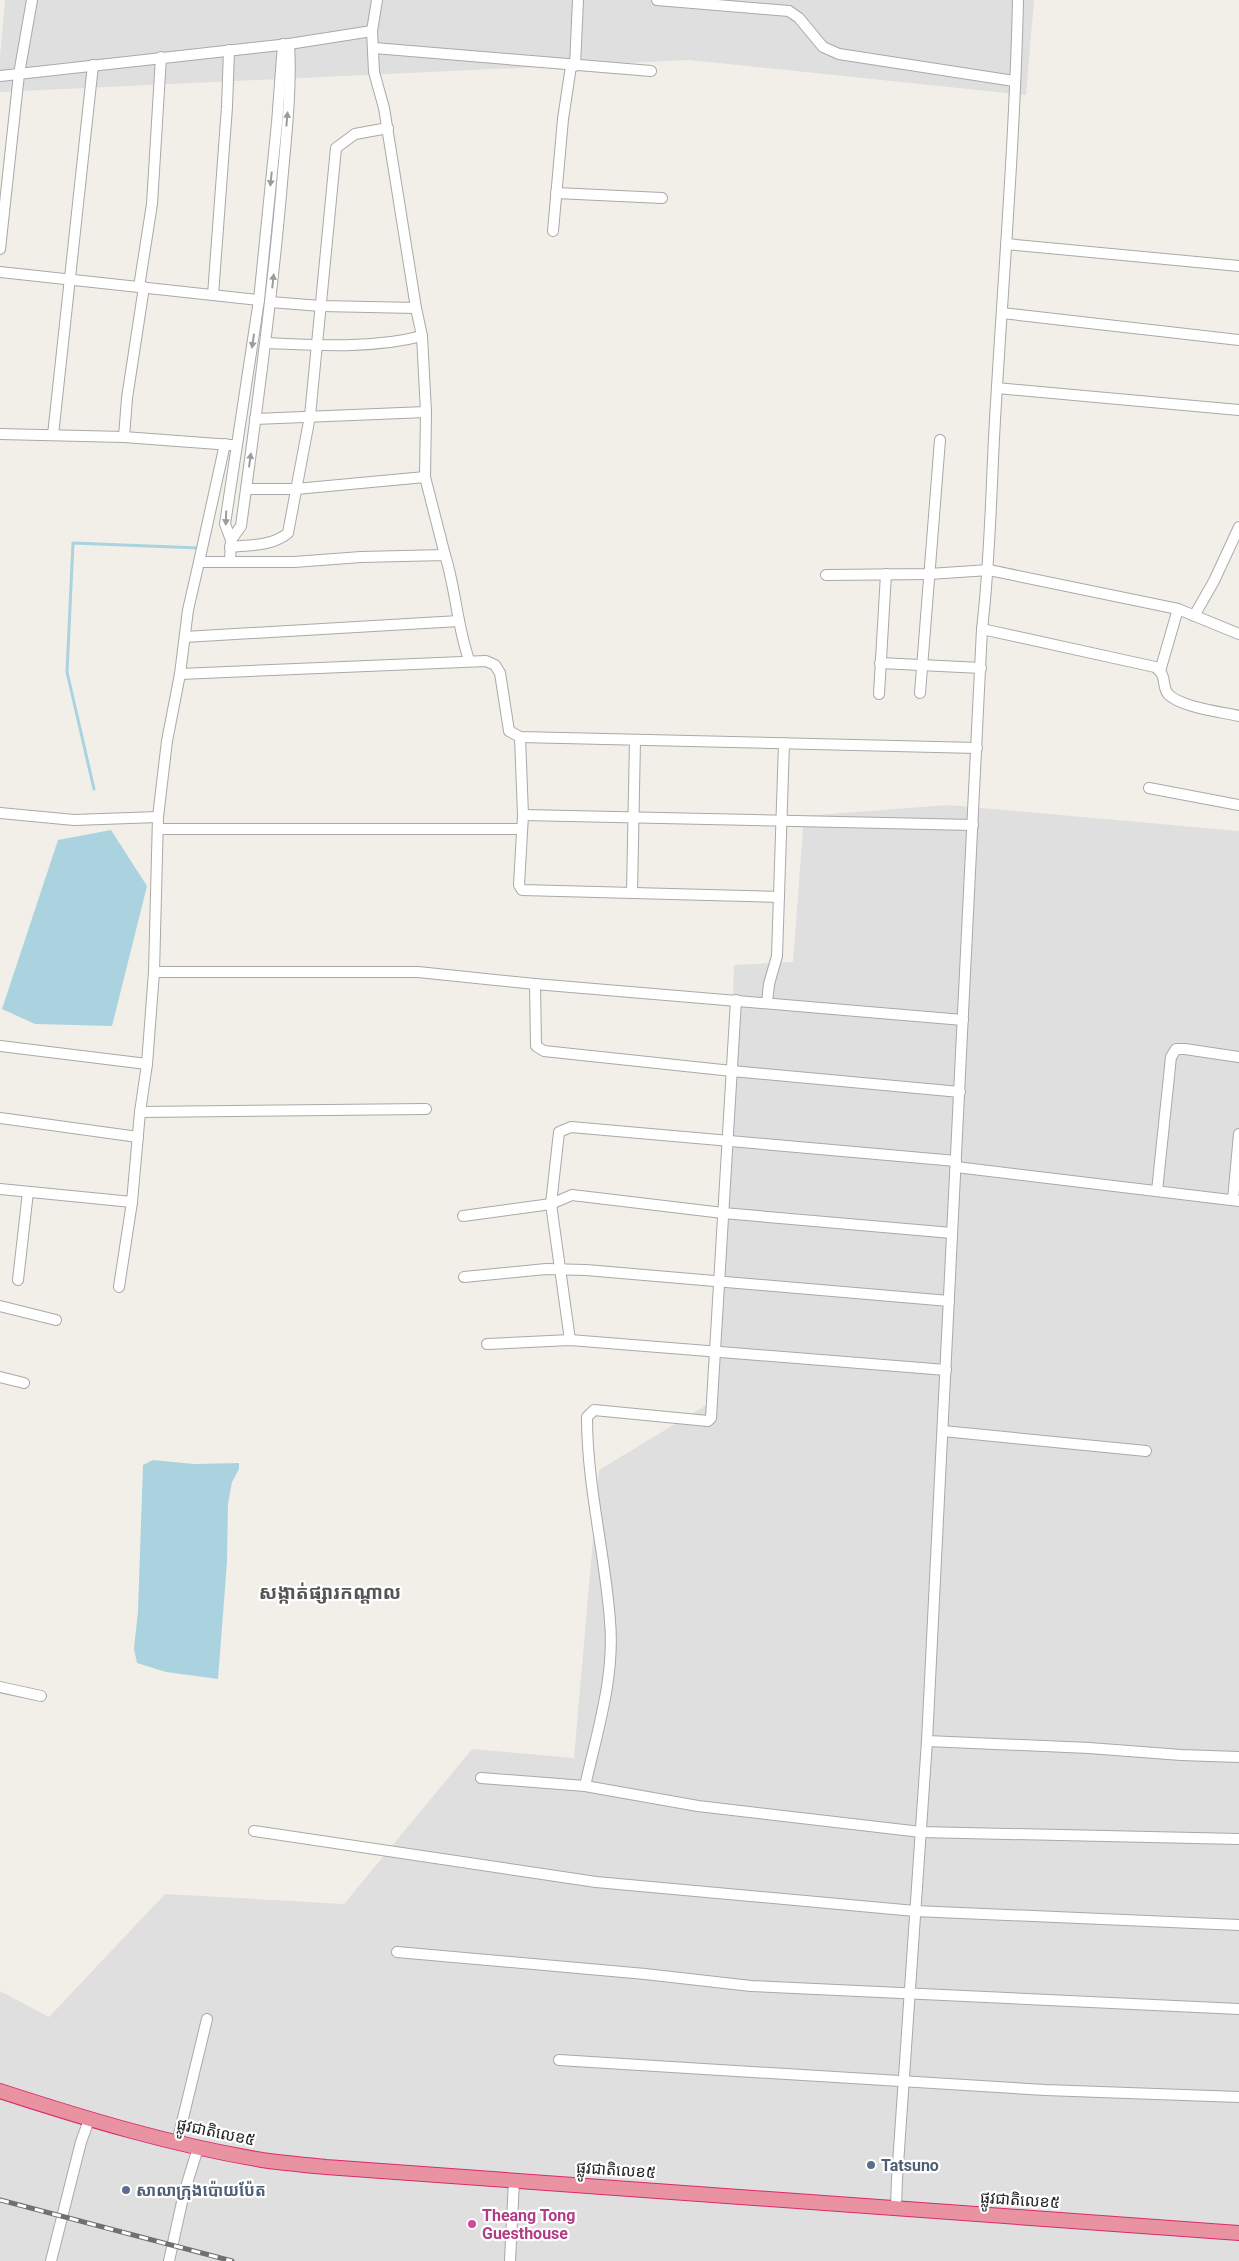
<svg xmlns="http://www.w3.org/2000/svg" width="1239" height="2261" font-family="Roboto,'Noto Sans Khmer',sans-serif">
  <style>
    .residential { fill: #e0dfdf }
    .water { fill: #aad3df }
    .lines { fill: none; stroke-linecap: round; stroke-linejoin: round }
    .stream { stroke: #aad3df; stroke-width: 3 }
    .minor-casing { stroke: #a9a9a9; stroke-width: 12 }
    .highway-casing { stroke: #dc2a67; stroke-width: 16 }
    .minor { stroke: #fff; stroke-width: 10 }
    .highway { stroke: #e892a2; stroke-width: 14 }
    .rail-casing { stroke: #707070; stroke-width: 5 }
    .rail { stroke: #fff; stroke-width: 3; stroke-dasharray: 9; stroke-linecap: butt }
    .oneway { fill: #9c9c9c }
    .service-dot { fill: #5c6f8a; stroke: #fff; stroke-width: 2 }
    .hotel-dot { fill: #d1479c; stroke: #fff; stroke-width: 2 }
    .labels { text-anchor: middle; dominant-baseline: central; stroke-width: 4.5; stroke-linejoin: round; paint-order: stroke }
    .street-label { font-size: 16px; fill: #222; stroke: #fff }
    .service-label { font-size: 16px; font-weight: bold; fill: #4e5e75; stroke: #fff; text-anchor: start }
    .hotel-label { font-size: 16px; font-weight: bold; fill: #b23c85; stroke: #fff; text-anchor: start }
    .quarter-label { font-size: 19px; font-weight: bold; fill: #555; stroke: #fff }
  </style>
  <rect width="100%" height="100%" fill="#f2efe9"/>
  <g class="residential">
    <polygon points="5,0 1034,0 1026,95 689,60 0,92 0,57"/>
    <polygon points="948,805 1239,831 1239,2261 0,2261 0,1991 49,2017 165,1894 344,1904 472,1749 574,1758 599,1470 718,1398 734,965 793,962 804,816"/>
  </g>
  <g class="water">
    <polygon points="111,830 147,886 112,1026 35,1024 2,1009 58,840"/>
    <polygon points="153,1460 194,1464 239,1463 239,1469 232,1482 228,1504 227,1562 218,1679 166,1672 137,1663 134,1649 138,1611 143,1465"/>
  </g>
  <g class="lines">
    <polyline class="stream" points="94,789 67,672 73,543 199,548"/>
    <g class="minor-casing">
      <g id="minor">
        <polyline points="657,0 789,11 799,18 823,47 839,54 1014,81"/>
        <polyline points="374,48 651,71"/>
        <polyline points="575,66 578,0"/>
        <polyline points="0,76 289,44 372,31"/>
        <polyline points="556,193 662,198"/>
        <polyline points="553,231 563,119 571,66"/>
        <polyline points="1006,244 1239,266"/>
        <polyline points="0,249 19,74 32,0"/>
        <polyline points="0,272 259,300"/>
        <polyline points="139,287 152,204 161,57"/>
        <polyline points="213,295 227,107 229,50"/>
        <polyline points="270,302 321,306 416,308 384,108 374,72 372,31 377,0"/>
        <polyline points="416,308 422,336 426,412 425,477 445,555"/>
        <polyline points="1002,313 1239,340"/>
        <path d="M266 343C317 345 372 349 422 336"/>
        <polyline points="997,388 1239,410"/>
        <polyline points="255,419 426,412"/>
        <polyline points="0,434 124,437 231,445"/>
        <polyline points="53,435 93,65"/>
        <polyline points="124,437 127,398 144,287"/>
        <path d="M225 444 199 562H294L361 557 445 555C456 590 457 626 469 660"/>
        <polyline points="246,489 296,489 425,477"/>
        <path d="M231 540 241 526C256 416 271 306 281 195 285 145 292 94 289 44"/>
        <path d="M230 547C249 545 273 546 288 533L310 416 336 148 355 134 388 128"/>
        <polyline points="230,561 231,540 225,524 259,300 277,123 283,44"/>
        <polyline points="826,575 929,574 989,570 1178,609 1239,634"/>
        <polyline points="1194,616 1214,581 1239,527"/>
        <path d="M982 629 1155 667C1168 676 1161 685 1168 694 1180 707 1221 712 1239 716"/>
        <polyline points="185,637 459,621"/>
        <polyline points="880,663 981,668"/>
        <polyline points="1160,671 1178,609"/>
        <polyline points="180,674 486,661 495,665 500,673 509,731 520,737 977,748"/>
        <polyline points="920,693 940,440"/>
        <polyline points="879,694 886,574"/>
        <polyline points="520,737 523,815 519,885 522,890 779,897"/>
        <polyline points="1149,788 1239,805"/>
        <polyline points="0,813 74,820 158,817"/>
        <polyline points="523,815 973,825"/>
        <polyline points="158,829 522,829"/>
        <polyline points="632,893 635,740"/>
        <polyline points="154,972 418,972 535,984"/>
        <polyline points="767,1003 769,984 777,956 784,743"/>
        <polyline points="0,1046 147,1064"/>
        <polyline points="960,1092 732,1071 544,1051 536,1046 535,984 963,1020"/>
        <polyline points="140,1112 426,1109"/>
        <polyline points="0,1118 138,1137"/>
        <polyline points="956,1167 1239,1201"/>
        <polyline points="0,1189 132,1202"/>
        <polyline points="1157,1191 1171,1057 1176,1049 1185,1049 1239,1057"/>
        <polyline points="1233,1200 1239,1134"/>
        <polyline points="463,1216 551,1204 572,1195 723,1213 952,1233"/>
        <polyline points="464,1277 546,1269 586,1270 949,1301"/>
        <polyline points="18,1280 28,1192"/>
        <polyline points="119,1287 132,1202 140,1112 147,1064 154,972 158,817 167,741 180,674 188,610 199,562"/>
        <polyline points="0,1306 56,1320"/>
        <polyline points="570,1340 551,1204 559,1132 571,1127 956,1161"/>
        <polyline points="487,1344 570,1340 946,1370"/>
        <polyline points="0,1377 24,1383"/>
        <polyline points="943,1431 1146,1451"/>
        <polyline points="0,1687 41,1696"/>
        <polyline points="927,1741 1089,1748 1181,1755 1239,1757"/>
        <polyline points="481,1778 585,1786 698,1806 921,1832 1239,1839"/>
        <path d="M585 1786C597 1732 615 1677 610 1621 605 1553 587 1486 587 1417L594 1410 708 1421 711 1418 736 1000"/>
        <polyline points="254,1831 596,1882 915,1911 1239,1925"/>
        <polyline points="397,1952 645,1974 751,1986 1239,2009"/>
        <polyline points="559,2060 1045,2090 1239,2097"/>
        <polyline points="177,2143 207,2019"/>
        <path d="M896 2208 897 2179 927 1741 982 629C991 554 991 479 996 403 1004 269 1015 134 1018 0"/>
        <polyline points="51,2261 81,2142 89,2120"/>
        <polyline points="169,2261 184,2193 198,2148"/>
        <polyline points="510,2261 514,2180"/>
      </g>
    </g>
    <g class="highway-casing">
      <path id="highway" d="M0 2091C86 2119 172 2145 262 2160 283 2163 305 2165 326 2167L1239 2233"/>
    </g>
    <use href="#minor" class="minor"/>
    <use href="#highway" class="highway"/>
    <g class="rail-casing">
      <polyline id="rail" points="0,2200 232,2261"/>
    </g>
    <use href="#rail" class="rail"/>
  </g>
  <defs><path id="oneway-solid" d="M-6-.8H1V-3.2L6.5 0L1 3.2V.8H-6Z" transform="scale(1.25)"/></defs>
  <g class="oneway">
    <use href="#oneway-solid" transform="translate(287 119) rotate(-85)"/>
    <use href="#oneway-solid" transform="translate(271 179) rotate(96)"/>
    <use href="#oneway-solid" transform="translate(273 281) rotate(-84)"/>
    <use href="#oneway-solid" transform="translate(253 341) rotate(98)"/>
    <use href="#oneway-solid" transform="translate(250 460) rotate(-82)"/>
    <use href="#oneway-solid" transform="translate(226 518) rotate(92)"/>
  </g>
  <g class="service-dot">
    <circle cx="871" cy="2165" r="5"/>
    <circle cx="126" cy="2190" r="5"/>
  </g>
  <circle class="hotel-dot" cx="472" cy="2224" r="5"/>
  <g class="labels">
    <g class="street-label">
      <text transform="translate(216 2132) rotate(12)">ផ្លូវជាតិលេខ៥</text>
      <text transform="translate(616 2170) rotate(4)">ផ្លូវជាតិលេខ៥</text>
      <text transform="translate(1020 2200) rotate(4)">ផ្លូវជាតិលេខ៥</text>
    </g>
    <g class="service-label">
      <text x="881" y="2165">Tatsuno</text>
      <text x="136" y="2190">សាលាក្រុងប៉ោយប៉ែត</text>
    </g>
    <g class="hotel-label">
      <text x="482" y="2215">Theang Tong<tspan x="482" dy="18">Guesthouse</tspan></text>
    </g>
    <g class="quarter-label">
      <text x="330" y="1592">សង្កាត់ផ្សារកណ្ដាល</text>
    </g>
  </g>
</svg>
